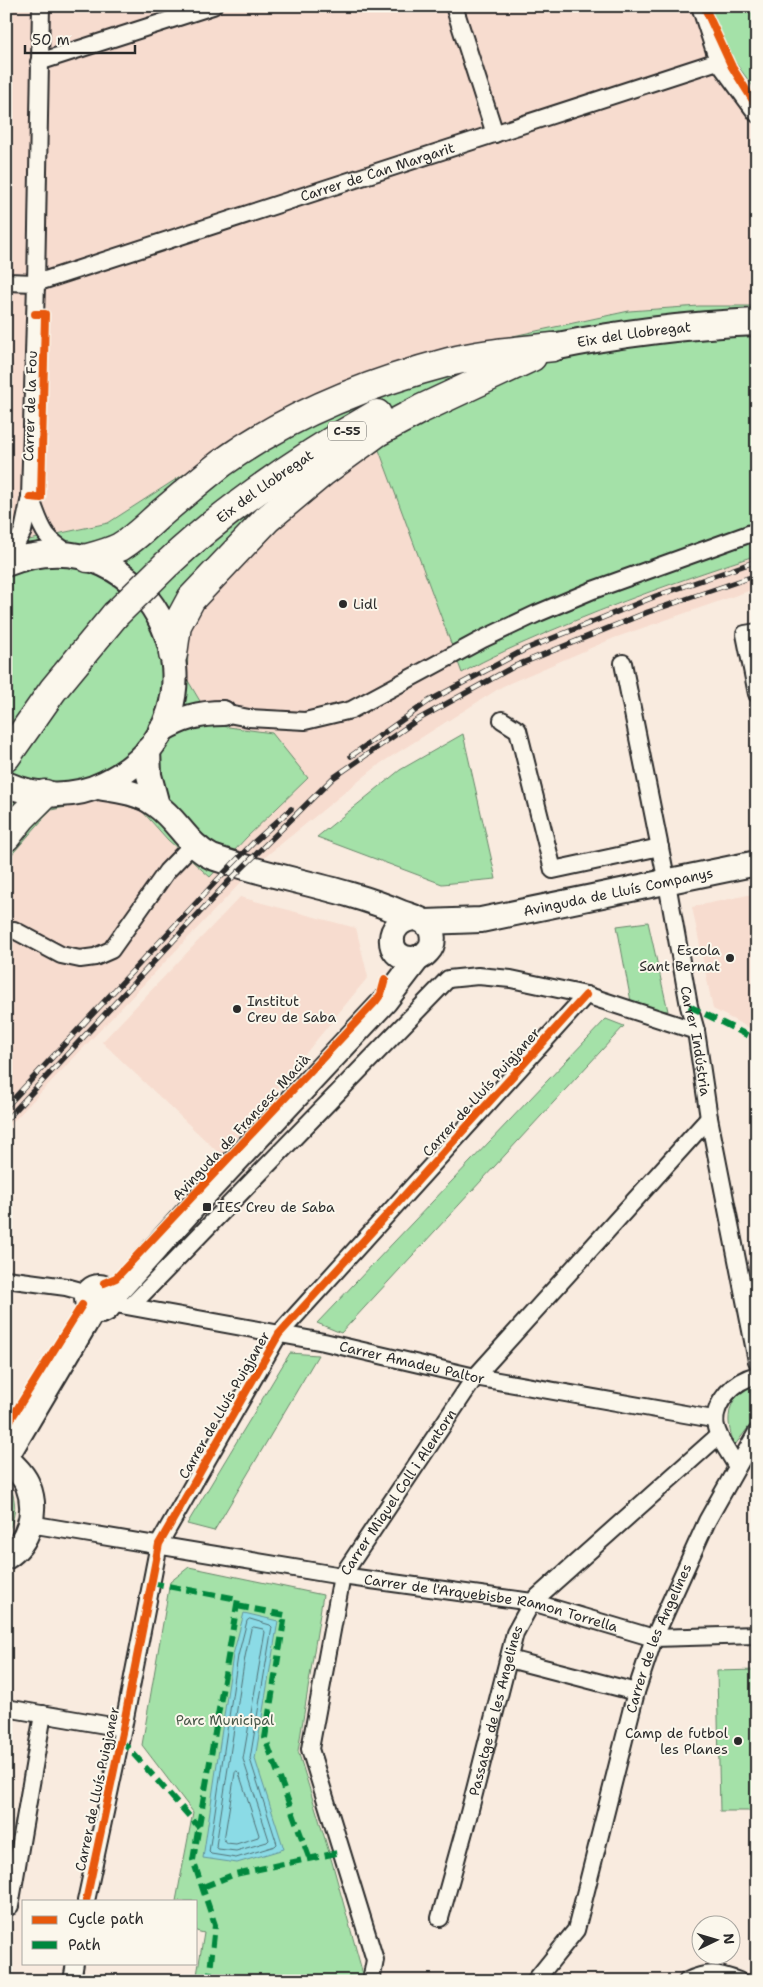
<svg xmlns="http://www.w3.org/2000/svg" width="763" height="1987" font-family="'Shantell Sans',sans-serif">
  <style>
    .built { fill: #f7dccf }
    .green { fill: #a4e1a8; stroke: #68866a }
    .water { fill: #8bdbe6; stroke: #65959b }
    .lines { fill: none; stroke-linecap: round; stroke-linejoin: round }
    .shore { stroke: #517176; stroke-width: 1 }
    .street-casing { stroke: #2b2b2b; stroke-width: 20 }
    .secondary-casing { stroke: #2b2b2b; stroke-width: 28 }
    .primary-casing { stroke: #2b2b2b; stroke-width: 30 }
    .highway-casing { stroke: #2b2b2b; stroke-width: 31 }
    .street { stroke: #fbf7ec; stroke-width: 16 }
    .secondary { stroke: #fbf7ec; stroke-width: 24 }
    .primary { stroke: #fbf7ec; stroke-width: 26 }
    .highway { stroke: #fbf7ec; stroke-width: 28 }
    .rail-casing { stroke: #2b2b2b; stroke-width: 5.5 }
    .rail { stroke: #fbf7ec; stroke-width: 4; stroke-dasharray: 11; stroke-linecap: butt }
    .highway-bridge-casing { stroke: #2b2b2b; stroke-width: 31; stroke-linecap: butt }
    .highway-bridge { stroke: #fbf7ec; stroke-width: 28 }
    .quiet { stroke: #00873e; stroke-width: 6; stroke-dasharray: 12 6; stroke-linecap: butt }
    .cycleway-casing { stroke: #fbf7ec; stroke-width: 11 }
    .cycleway { stroke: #e8590c; stroke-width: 8 }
    .poi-dot { fill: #2b2b2b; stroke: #fbf7ec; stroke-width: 2 }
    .labels { text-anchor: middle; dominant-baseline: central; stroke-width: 4; stroke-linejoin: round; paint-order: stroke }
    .shield { fill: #fbf7ec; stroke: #696865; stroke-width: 1 }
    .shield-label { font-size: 12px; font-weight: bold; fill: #2b2b2b }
    .street-label { font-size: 14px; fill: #2b2b2b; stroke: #fbf7ec }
    .poi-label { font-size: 14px; fill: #2b2b2b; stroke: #fbf7ec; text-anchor: start }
    .park-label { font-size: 14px; fill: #49584a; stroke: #fbf7ec }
  </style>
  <rect width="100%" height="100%" fill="#f9ebdf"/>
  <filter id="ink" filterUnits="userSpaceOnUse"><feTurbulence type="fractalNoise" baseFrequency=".02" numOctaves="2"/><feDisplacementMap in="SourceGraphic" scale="10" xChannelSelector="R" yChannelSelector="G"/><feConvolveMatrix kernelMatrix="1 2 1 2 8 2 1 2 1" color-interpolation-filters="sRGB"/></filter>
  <g filter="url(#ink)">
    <g class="built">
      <polygon points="6,6 709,6 735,62 757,92 757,306 699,306 629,311 490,341 195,467 108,523 29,540 6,550"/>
      <polygon points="380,450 462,673 482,661 578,620 705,572 757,555 757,588 614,638 503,686 381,763 265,857 6,1129 6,861 51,810 106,799 142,811 168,840 234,852 246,838 227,726 214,725 187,679 189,619 308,499"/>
      <polygon points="757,893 757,1032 713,1009 692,907"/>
      <polygon points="240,897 356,928 368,977 222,1156 102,1042"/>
    </g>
    <g class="green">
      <polygon points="709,6 757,6 757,92 735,62"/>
      <path d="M699 306H757V555C686 578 616 603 548 632 519 645 489 657 462 673L379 450 308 499 189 619 187 679 214 725 272 733 308 778 246 838 210 877 168 840 142 811 106 799 51 810 6 861V550L29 540 108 523 195 467 490 341 629 311Z"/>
      <polygon points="463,734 496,879 442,884 317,837 400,770"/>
      <polygon points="648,922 668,1011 632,1007 617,926"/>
      <polygon points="606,1019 624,1026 341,1333 317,1323"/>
      <polygon points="290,1353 318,1355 214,1531 187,1524"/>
      <path d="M757 1382V1416L735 1445C723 1419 728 1393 757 1382Z"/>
      <path d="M6 1481C18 1497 17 1518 6 1534Z"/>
      <polygon points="189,1567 323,1595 298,1751 332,1862 364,1978 362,1981 196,1981 204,1933 196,1931 196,1901 176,1901 193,1812 142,1745 170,1582"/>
      <polygon points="757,1670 757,1811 720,1811 717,1671"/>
    </g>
    <polygon class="water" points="244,1613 278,1621 255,1759 284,1849 237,1863 203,1858 233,1655"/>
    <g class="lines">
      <g class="shore">
        <polygon points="250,1619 270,1625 272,1627 250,1759 277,1844 275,1846 236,1858 211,1854 209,1852 238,1656 247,1621"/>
        <polygon points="254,1627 263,1629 265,1632 243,1759 269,1840 267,1842 236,1851 218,1849 216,1846 245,1657 251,1629"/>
        <polygon points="237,1771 239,1773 259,1835 258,1837 236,1844 226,1843 224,1840 235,1773"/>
      </g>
      <g class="street-casing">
        <g id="street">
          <polyline points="454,6 495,134"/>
          <polyline points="700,6 718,61 757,114"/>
          <polyline points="39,62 213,6"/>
          <path id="s1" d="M6 282 36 283 718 61"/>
          <path d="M30 497C42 527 41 537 71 554"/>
          <polyline points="6,563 23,531 30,497 36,283 41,6"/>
          <polyline points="757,632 745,634 757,694"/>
          <path id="s2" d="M623 663 667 883 689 1006 696 1031 709 1118 757 1361"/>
          <polyline points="223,713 249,718 305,721 351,710 483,639 536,614 593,590 757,531"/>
          <polyline points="502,720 518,730 553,870 660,847"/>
          <polyline points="14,930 61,955 80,959 95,957 111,950 167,871 193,844"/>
          <polyline points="6,1279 66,1287 88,1293"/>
          <path id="s3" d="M110 1303 324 1342 475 1377 713 1419"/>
          <polyline points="131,1306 448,979 478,976 511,979 586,995 696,1031"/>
          <path d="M737 1467C722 1439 702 1423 727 1393 735 1384 745 1378 757 1375"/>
          <path id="s4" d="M30 1524 342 1576 532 1602 654 1638 757 1635"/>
          <polyline points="509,1659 636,1692"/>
          <polyline points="6,1708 123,1728"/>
          <polyline points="86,1901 123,1728 159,1544 279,1334 586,995"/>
          <polyline points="10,1906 43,1714"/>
          <path id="s5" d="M440 1918 468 1817 515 1633 532 1602 718 1436"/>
          <polyline points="72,1981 75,1963"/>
          <path id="s6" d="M371 1981 375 1960 310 1749 342 1576 475 1377 709 1118"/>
          <path id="s7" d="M535 1981 576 1930 636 1692 654 1638 707 1521 757 1432"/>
          <path d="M687 1981C708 1971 718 1973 739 1981"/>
        </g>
      </g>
      <g class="secondary-casing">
        <g id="secondary">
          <path d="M6 564C154 506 245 715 105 783 75 798 37 798 6 784"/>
          <path d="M161 730C182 718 199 713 223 713"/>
          <polyline points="148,750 149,775 157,805"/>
          <path d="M97 787C117 790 139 792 156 805 178 820 187 845 212 857 275 879 342 887 402 913 410 916 420 918 427 924 434 931 435 944 428 951 424 956 418 959 411 959 385 958 385 921 414 918"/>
          <path id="s8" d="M425 922 481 920 757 863"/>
          <circle cx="99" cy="1299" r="12"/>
          <polyline points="110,1294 119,1289 200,1199 385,1001 418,958"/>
          <polyline points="6,1457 93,1310"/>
          <path d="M6 1458C15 1467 24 1475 28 1486 38 1511 29 1543 6 1557"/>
        </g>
      </g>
      <g class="primary-casing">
        <g id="primary">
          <path id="s9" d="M553 347C621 333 688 325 757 322"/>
        </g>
      </g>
      <g class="highway-casing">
        <g id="highway">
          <path d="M88 558C99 555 110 552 120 547 134 539 146 527 158 516 179 498 200 480 222 463 290 414 369 383 449 362 483 353 518 351 553 347"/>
          <path id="s10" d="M167 564C230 505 302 457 377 414"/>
          <polyline points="173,654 177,625 191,599 267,519 322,473 378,432 421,409 532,357"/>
          <polyline points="6,757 53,690 115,615"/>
          <polyline points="6,837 22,817 45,794"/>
        </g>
      </g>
      <use href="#street" class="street"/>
      <use href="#secondary" class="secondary"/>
      <use href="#primary" class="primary"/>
      <use href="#highway" class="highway"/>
      <g class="rail-casing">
        <g id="rail">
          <polyline points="351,756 429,701 526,649 656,596 757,561"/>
          <polyline points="6,1107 222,875 254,842 291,809"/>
          <polyline points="6,1120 229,881 333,778 417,720 515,666 648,612 757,575"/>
        </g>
      </g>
      <use href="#rail" class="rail"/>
      <g class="highway-bridge-casing">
        <polyline id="highway-bridge" points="115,615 167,564"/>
      </g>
      <use href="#highway-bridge" class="highway-bridge"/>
      <g class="quiet">
        <polyline points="689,1006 757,1040"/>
        <polyline points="151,1583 238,1599 193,1860 215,1925 209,1981"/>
        <polyline points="237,1606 285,1615 265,1738 310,1860"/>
        <polyline points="121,1740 199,1827"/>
        <polyline points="203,1887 235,1874 342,1852"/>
      </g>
      <g class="cycleway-casing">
        <g id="cycleway">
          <polyline points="704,6 732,67 757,107"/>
          <polyline points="30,497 41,498 45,314 35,314"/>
          <polyline points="104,1283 116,1278 376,1001 381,994 385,979"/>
          <polyline points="6,1427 82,1305"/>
          <polyline points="86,1901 123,1728 159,1544 279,1334 586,995"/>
        </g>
      </g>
      <use href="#cycleway" class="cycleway"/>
    </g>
  </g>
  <g class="poi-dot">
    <circle cx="343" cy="604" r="5"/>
    <circle cx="730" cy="958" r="5"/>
    <circle cx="237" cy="1009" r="5"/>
    <rect x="202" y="1202" width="10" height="10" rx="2.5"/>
    <circle cx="738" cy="1741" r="5"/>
  </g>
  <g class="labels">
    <rect class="shield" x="328" y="421.5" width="38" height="19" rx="4"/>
    <g class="shield-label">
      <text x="347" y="431">C-55</text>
    </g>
    <g class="street-label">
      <text stroke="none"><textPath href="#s1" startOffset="389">Carrer de Can Margarit</textPath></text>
      <text stroke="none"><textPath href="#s9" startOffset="82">Eix del Llobregat</textPath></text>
      <text transform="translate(30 406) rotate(-88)">Carrer de la Fou</text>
      <text stroke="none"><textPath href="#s10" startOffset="125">Eix del Llobregat</textPath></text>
      <text stroke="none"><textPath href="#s8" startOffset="196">Avinguda de Lluís Companys</textPath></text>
      <text stroke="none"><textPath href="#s2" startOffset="385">Carrer Indústria</textPath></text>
      <text transform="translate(481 1092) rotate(-48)">Carrer de Lluís Puigjaner</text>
      <text transform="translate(241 1127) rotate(-47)">Avinguda de Francesc Macià</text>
      <text stroke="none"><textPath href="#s3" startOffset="308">Carrer Amadeu Paltor</textPath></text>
      <text transform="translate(224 1405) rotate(-60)">Carrer de Lluís Puigjaner</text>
      <text stroke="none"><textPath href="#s6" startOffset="519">Carrer Miquel Coll i Alentorn</textPath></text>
      <text stroke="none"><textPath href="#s4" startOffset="468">Carrer de l'Arquebisbe Ramon Torrella</textPath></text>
      <text stroke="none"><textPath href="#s7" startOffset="369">Carrer de les Angelines</textPath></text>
      <text stroke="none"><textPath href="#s5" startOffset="215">Passatge de les Angelines</textPath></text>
      <text transform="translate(97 1789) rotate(-78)">Carrer de Lluís Puigjaner</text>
    </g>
    <g class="poi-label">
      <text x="353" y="604">Lidl</text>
      <text x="720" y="950" text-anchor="end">Escola<tspan x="720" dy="16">Sant Bernat</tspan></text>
      <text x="247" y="1001">Institut<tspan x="247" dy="16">Creu de Saba</tspan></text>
      <text x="217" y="1207">IES Creu de Saba</text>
      <text x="728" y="1733" text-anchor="end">Camp de futbol<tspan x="728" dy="16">les Planes</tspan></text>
    </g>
    <g class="park-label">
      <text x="225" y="1720">Parc Municipal</text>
    </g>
  </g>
  <rect width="763" height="1987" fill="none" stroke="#fbf7ec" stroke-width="25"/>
  <rect x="12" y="12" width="738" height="1962" fill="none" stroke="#2b2b2b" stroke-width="2" filter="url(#ink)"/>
  <rect x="22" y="1900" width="175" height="65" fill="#fbf7ec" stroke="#a8a59f"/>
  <rect x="32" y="1916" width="25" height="8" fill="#e8590c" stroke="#a8a59f"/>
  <text x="68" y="1924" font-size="15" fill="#2b2b2b">Cycle path</text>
  <rect x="32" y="1941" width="25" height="8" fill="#00873e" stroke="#a8a59f"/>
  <text x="68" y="1950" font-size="15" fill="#2b2b2b">Path</text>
  <g transform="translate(716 1940) rotate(85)"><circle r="24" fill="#fbf7ec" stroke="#a8a59f"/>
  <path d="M0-4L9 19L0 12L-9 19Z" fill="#2b2b2b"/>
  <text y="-8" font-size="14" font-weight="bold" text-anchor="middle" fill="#2b2b2b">N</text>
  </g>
  <path d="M25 45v8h110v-8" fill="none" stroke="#2b2b2b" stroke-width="2.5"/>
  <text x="32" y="45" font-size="15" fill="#2b2b2b" stroke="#fbf7ec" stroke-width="4" paint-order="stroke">50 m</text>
</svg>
